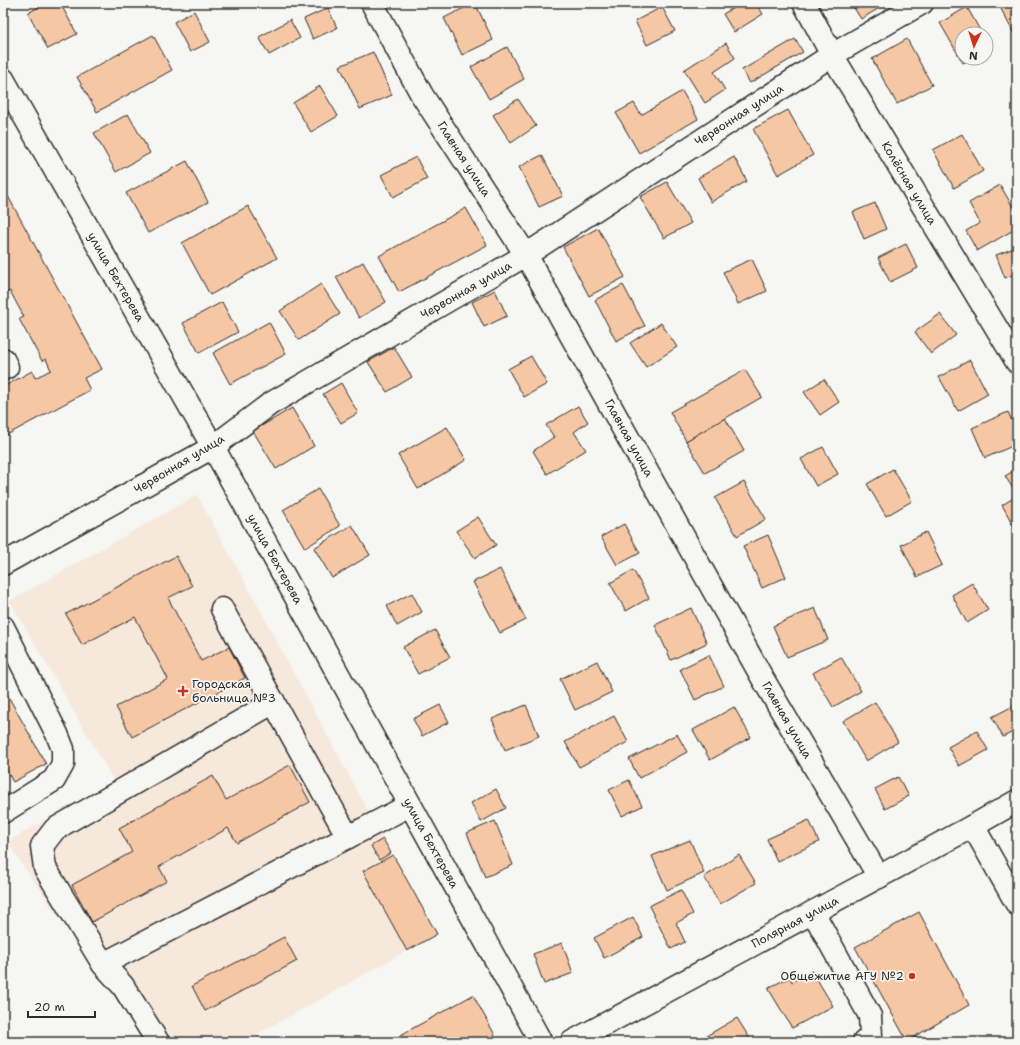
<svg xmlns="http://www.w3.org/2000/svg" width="1020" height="1045" font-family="'Shantell Sans',sans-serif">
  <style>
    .built { fill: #f6e8db }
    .building { fill: #f6c7a5; stroke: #2b2b2b }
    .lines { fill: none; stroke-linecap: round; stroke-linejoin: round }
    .minor-casing { stroke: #2b2b2b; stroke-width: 25 }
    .minor { stroke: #f6f6f2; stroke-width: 22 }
    .poi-dot { fill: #c8321e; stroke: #f6f6f2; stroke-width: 1.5 }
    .labels { text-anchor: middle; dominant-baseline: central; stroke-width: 3.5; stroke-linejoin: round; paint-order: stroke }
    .street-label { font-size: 12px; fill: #2b2b2b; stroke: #f6f6f2 }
    .poi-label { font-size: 12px; fill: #2b2b2b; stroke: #f6f6f2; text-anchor: start }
  </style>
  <rect width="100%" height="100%" fill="#f6f6f2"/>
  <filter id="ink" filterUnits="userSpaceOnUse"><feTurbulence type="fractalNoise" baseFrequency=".025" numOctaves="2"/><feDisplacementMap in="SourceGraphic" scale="8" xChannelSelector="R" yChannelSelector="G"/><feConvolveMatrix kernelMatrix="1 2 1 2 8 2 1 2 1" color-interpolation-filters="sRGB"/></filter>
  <g filter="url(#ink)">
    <polygon class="built" points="197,495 253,597 383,839 437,934 243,1042 146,1042 7,842 114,781 10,601"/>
    <g class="building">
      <polygon points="46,3 60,3 77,34 48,49 28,13"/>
      <polygon points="474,3 475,3 493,40 462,55 444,18"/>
      <polygon points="742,3 756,3 763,14 734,32 723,14"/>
      <polygon points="851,3 888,3 861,19"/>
      <polygon points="998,3 1017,3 1017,32 1014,34"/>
      <polygon points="662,7 675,31 647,45 635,21"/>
      <polygon points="967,7 982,34 962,34 962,58 973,58 963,63 940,23"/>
      <polygon points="328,8 337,28 313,39 304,19"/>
      <polygon points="194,11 210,42 190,52 174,22"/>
      <polygon points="290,20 300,38 269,55 259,37"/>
      <polygon points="153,35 172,70 97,112 77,77"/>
      <polygon points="795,39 803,52 750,83 742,70"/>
      <polygon points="907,39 932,85 897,104 872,59"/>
      <polygon points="726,43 735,58 714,72 725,90 705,103 684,70"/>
      <polygon points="507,47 524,79 489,99 471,67"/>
      <polygon points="373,52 392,95 360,109 340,66"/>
      <polygon points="320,86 338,116 311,132 293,103"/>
      <polygon points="682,91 698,119 639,153 616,113 634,103 641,115"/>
      <polygon points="518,99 536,126 511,143 493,115"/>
      <polygon points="788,110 813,155 778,175 753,129"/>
      <polygon points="128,114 150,153 116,172 94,133"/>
      <polygon points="962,134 983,171 954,188 933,150"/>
      <polygon points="542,155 563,196 539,207 519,167"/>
      <polygon points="416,157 427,179 393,197 381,175"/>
      <polygon points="734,157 747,181 711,202 698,178"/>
      <polygon points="187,161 208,202 148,233 126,193"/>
      <polygon points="667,182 691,223 664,238 640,197"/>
      <polygon points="1000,185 1017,214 1017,228 977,251 966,231 980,223 969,203"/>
      <polygon points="3,187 102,369 84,378 90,390 3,437 3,387 32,371 35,378 51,370 46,359 42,361 19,319 24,317 10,291 5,293 3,289"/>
      <polygon points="875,203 886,229 864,239 853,212"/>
      <polygon points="248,206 277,258 210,295 182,243"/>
      <polygon points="466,208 487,245 399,292 379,256"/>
      <polygon points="598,228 625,277 589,296 563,247"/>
      <polygon points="906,244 918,268 890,282 878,258"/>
      <polygon points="1017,247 1017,273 1005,278 996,255"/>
      <polygon points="752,259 767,291 738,304 723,272"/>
      <polygon points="363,262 386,302 359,318 336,277"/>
      <polygon points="321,284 340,314 299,340 280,311"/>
      <polygon points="623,285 645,326 616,341 595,300"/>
      <polygon points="495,290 507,316 484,327 472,302"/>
      <polygon points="222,302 238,332 199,353 183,323"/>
      <polygon points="940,314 956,335 931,354 915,332"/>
      <polygon points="269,322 286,354 230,384 213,353"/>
      <polygon points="661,323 677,347 646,367 630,343"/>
      <polygon points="394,347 412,377 387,392 368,362"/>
      <polygon points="531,356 547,384 524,397 508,369"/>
      <polygon points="970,360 988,394 958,411 939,377"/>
      <polygon points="745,370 762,397 686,441 670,412"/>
      <polygon points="824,379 839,402 820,415 804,392"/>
      <polygon points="341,383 358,413 341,423 323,394"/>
      <polygon points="578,406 588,422 574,432 586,450 547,474 533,451 554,437 546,425"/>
      <polygon points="292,408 314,446 276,469 253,431"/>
      <polygon points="1008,412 1017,432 1017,444 985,458 972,428"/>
      <polygon points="725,418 744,451 705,473 686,441"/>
      <polygon points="447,427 466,460 418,489 398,455"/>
      <polygon points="823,447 838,474 816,486 801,459"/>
      <polygon points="893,469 912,501 886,516 867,484"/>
      <polygon points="1017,469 1017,495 1005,476"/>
      <polygon points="744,482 766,519 737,536 715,498"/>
      <polygon points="318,489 340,526 305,548 283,510"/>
      <polygon points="1017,496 1017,527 1015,528 1002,505"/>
      <polygon points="478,517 496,545 475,558 456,531"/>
      <polygon points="624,524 640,553 617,565 601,537"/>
      <polygon points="352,525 370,555 332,578 314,548"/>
      <polygon points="926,532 942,565 917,577 901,545"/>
      <polygon points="768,535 786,577 762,588 743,546"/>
      <polygon points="176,556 192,586 168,598 201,661 229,647 245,678 132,737 116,707 168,679 135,617 82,645 66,614"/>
      <polygon points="500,569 526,620 500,633 473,582"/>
      <polygon points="633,570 649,598 626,611 610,583"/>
      <polygon points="972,583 988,610 967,623 952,595"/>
      <polygon points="412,593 422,612 397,626 387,606"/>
      <polygon points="691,608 707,643 671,660 655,625"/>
      <polygon points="815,608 828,640 787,657 773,626"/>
      <polygon points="435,630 450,657 418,674 403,647"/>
      <polygon points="709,655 724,686 695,700 680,669"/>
      <polygon points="841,657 861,691 833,707 813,673"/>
      <polygon points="597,661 612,692 575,710 560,679"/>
      <polygon points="3,687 46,764 13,782 3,764"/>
      <polygon points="875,702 898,742 866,761 843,721"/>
      <polygon points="1017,704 1017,730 1003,737 992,717"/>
      <polygon points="440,705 449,722 422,736 413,719"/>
      <polygon points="526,705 539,736 505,750 492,719"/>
      <polygon points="734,707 751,737 710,760 693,730"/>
      <polygon points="614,716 628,742 579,767 565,742"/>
      <polygon points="977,731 988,750 959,766 948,747"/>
      <polygon points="677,734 687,752 639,778 629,759"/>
      <polygon points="290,765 310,802 237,843 228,828 159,867 167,881 92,922 72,885 132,852 119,828 213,776 226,800"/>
      <polygon points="898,777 909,796 885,809 875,789"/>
      <polygon points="629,780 642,806 622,816 609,790"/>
      <polygon points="496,789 506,808 481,822 471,803"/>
      <polygon points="809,820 819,842 777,861 767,839"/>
      <polygon points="495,821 513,865 485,877 467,833"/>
      <polygon points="383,839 391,853 379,860 371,846"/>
      <polygon points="690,840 704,873 667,890 652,856"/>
      <polygon points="393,855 437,934 407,951 363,871"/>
      <polygon points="739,855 756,883 720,904 704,877"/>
      <polygon points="681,890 693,914 676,923 685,942 671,949 649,906"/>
      <polygon points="919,912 969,1005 907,1041 855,947"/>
      <polygon points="633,917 643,937 604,958 594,938"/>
      <polygon points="284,937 297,961 205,1011 192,986"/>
      <polygon points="562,943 573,973 544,984 533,954"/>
      <polygon points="812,971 833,1006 792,1028 768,988 790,977 792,982"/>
      <polygon points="473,995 495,1035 483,1042 388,1042"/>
      <polygon points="737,1018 752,1042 696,1042"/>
      <polygon points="916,1037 918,1042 906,1042 907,1041"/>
    </g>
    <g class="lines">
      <g class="minor-casing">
        <g id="minor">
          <polyline points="372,3 422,95 526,255 763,679 879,877"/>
          <polyline points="804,3 832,55 1017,362"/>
          <polyline points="3,79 213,447 541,1042"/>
          <polyline points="3,359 7,367 3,369"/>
          <polyline points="3,564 213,447 270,404 526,255 832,55 922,3"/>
          <polyline points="222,609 348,837"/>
          <polyline points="3,627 57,734 63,749 63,764 54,780 3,812"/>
          <polyline points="973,826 1017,904"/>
          <polyline points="813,912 870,1016 871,1036 864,1042"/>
          <polyline points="103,964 410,805"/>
          <polyline points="158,1042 123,986 103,964 45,868 42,846 55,829 274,702"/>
          <polyline points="572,1042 973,826 1017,801"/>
        </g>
      </g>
      <use href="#minor" class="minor"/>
    </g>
  </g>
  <g class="poi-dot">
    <path d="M181 685h4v4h4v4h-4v4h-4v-4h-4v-4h4z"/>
    <circle cx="912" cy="976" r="4"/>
  </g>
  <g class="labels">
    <g class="street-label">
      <text transform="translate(739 115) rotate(-33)">Червонная улица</text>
      <text transform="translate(464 159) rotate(57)">Главная улица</text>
      <text transform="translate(909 183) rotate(59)">Колёсная улица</text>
      <text transform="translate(116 277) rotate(60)">улица Бехтерева</text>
      <text transform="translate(466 290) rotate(-30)">Червонная улица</text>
      <text transform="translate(629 438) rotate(61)">Главная улица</text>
      <text transform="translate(179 464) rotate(-31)">Червонная улица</text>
      <text transform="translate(275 559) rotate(61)">улица Бехтерева</text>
      <text transform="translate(787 720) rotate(60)">Главная улица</text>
      <text transform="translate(431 843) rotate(61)">улица Бехтерева</text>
      <text transform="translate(795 922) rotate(-28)">Полярная улица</text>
    </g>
    <g class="poi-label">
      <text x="192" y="684">Городская<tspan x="192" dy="14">больница №3</tspan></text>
      <text x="904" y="976" text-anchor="end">Общежитие АГУ №2</text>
    </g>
  </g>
  <rect width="1020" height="1045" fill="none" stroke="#f6f6f2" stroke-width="16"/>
  <rect x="8" y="8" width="1004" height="1029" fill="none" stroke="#2b2b2b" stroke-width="1.5" filter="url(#ink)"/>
  <g transform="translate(974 46) rotate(184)"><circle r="19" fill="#f6f6f2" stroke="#a5a5a2"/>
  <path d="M0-3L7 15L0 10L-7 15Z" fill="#c8321e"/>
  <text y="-6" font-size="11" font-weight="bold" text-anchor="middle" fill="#2b2b2b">N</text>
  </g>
  <path d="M28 1011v6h67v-6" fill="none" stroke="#2b2b2b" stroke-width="2"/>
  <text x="34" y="1011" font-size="12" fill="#2b2b2b" stroke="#f6f6f2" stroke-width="3" paint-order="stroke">20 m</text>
</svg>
